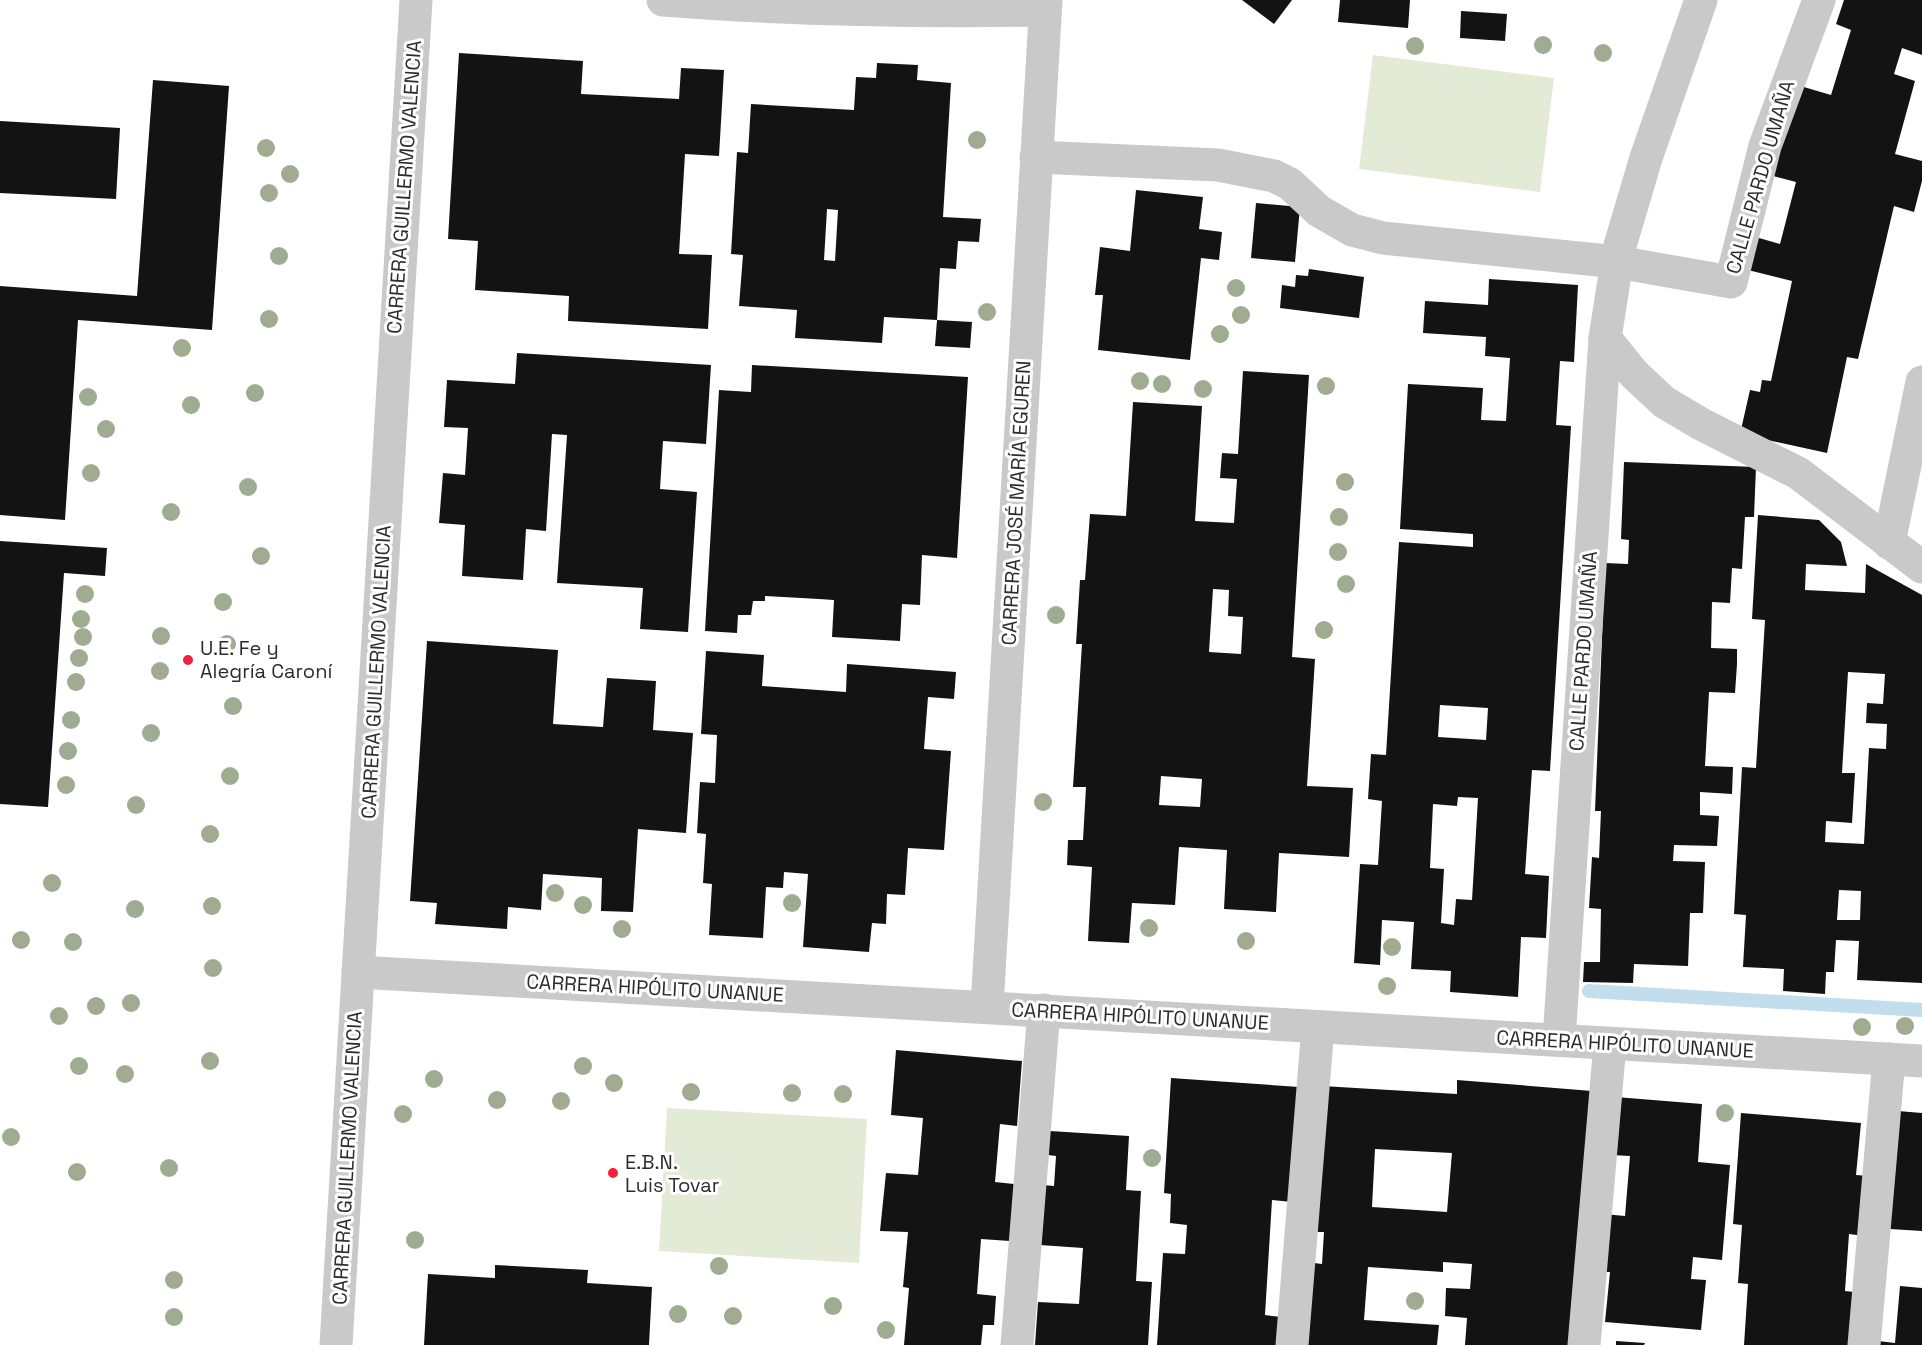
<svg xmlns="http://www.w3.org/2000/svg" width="1922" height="1345" font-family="'Space Grotesk',sans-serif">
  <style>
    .green { fill: #e3ebd7 }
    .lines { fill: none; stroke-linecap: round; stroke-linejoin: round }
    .stream { stroke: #c2deed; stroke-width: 14 }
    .building { fill: #131313; fill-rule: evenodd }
    .street { stroke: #c9c9c9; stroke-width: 33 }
    .tree { fill: #9fac91 }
    .poi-dot { fill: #f0213c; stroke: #fff; stroke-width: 2 }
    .labels { text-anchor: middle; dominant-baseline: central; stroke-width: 6; stroke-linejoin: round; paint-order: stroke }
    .street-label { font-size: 20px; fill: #2c2c2c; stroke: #fff }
    .poi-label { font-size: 20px; fill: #2c2c2c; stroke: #fff; text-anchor: start }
  </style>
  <rect width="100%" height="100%" fill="#fff"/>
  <g class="green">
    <polygon points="1373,55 1554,78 1540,192 1359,169"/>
    <polygon points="667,1108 867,1119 859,1263 659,1251"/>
  </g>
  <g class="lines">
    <polyline class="stream" points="1589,991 1922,1010"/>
  </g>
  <g class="building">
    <polygon points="1242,0 1292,0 1274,24"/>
    <polygon points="1340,0 1410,0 1408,28 1338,22"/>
    <polygon points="1844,0 1922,0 1922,55 1902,48 1894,74 1915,81 1895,154 1922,161 1922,181 1914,212 1894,206 1858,359 1847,357 1827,453 1740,434 1750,390 1760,392 1762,380 1771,381 1792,281 1744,269 1752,236 1780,244 1796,182 1773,176 1797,85 1831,95 1851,30 1836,24"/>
    <polygon points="1461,11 1507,14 1505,41 1460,38"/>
    <polygon points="459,53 583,61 581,94 679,99 681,68 724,70 719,156 685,154 679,254 712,255 708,329 568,321 569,296 475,290 478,241 448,239"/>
    <path d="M877 63 918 65 917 80 951 83 943 217 981 219 979 242 958 241 956 269 940 268 937 320 884 317 882 343 795 338 797 310 739 306 743 255 731 254 737 152 748 153 751 104 854 110 856 77 876 78ZM827 209 838 210 835 261 824 260Z"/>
    <polygon points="153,80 229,86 212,330 78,320 65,520 0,515 0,286 137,296"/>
    <polygon points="0,121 120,128 116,199 0,193"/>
    <polygon points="1136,190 1203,197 1199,229 1222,232 1219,260 1201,258 1190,360 1098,350 1103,295 1095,295 1100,247 1130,251"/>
    <polygon points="1256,203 1300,207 1295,262 1251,258"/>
    <polygon points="1309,269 1364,277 1359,318 1280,308 1282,285 1295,287 1296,275 1308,276"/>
    <path d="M1489 279 1578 285 1574 362 1560 361 1556 425 1571 426 1550 771 1532 770 1525 874 1549 876 1546 938 1521 937 1518 997 1450 992 1451 971 1411 969 1414 922 1382 920 1380 965 1354 963 1360 864 1378 865 1382 801 1368 799 1371 754 1386 755 1399 542 1473 547V534L1400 529 1408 384 1483 388 1481 420 1506 421 1510 358 1485 356 1486 337 1423 333 1425 301 1488 305ZM1440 705 1488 708 1486 740 1438 737ZM1458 797 1478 798 1472 900 1456 899 1454 925 1441 923 1444 869 1430 868 1433 804 1457 806Z"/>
    <polygon points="937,320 972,322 970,348 935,346"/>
    <polygon points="517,353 711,365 706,444 663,441 660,489 697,492 688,632 640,629 643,588 557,583 567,435 552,434 546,531 526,529 523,580 462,576 465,525 439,523 443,473 465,475 468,428 444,427 447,380 515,384"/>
    <polygon points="752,365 968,377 957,558 922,555 920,605 902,604 900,641 832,637 834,600 819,599 765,596 765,601 753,601 751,615 738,615 737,633 705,631 719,390 751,392"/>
    <path d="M1243 371 1309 375 1292 657 1315 659 1307 786 1353 788 1349 857 1279 853 1276 912 1224 909 1227 850 1179 847 1175 905 1132 903 1129 943 1088 941 1092 867 1067 865 1068 840H1083L1086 787H1073L1082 644H1076L1080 580H1085L1090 514 1126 516 1133 402 1202 406 1195 521 1234 523 1237 479 1220 478 1222 453 1238 454ZM1213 589 1229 590 1228 616 1243 617 1241 654 1209 652ZM1161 776 1202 779 1200 807 1159 805Z"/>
    <polygon points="1624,462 1756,467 1754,517 1745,517 1742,569 1732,568 1730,603 1712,602 1711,648 1737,649 1737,664 1735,693 1709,692 1705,766 1733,767 1732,794 1700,792 1700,815 1719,816 1717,846 1674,845 1673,861 1705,862 1703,913 1690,913 1688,966 1634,964 1633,983 1583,982 1584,962 1600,962 1601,909 1589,908 1592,857 1599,858 1601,811 1595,811 1605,563 1628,564 1629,540 1621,539"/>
    <path d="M1758 515 1819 520 1841 542 1847 566 1806 564 1805 590 1865 593 1866 564 1922 595V983L1857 980 1859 941 1836 940 1834 972H1826L1825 994 1783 991 1784 969 1743 967 1746 915 1734 914 1742 767 1756 768 1765 620 1752 619ZM1848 672 1885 674 1883 704 1867 703 1866 723 1887 724 1886 749 1869 748 1864 844 1825 842 1826 821 1852 823 1855 773H1842ZM1839 890 1861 891 1860 920H1837Z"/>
    <polygon points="0,541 107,548 105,576 64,573 48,807 0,804"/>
    <polygon points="427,641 558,650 553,724 603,727 607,678 656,681 653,730 693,733 686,833 638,829 633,912 601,911 602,878 543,874 541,910 508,907 507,929 435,924 437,903 410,901"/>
    <polygon points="706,651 764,655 762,686 846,692 847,664 956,672 954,699 928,697 924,749 951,751 944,850 908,848 905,895 887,894 886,924 872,923 869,952 803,947 808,874 784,872 783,888 766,887 763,938 709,935 712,884 703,883 706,834 697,833 700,782 715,783 717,735 701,734"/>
    <polygon points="896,1050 1022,1061 1017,1126 1000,1124 995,1182 1014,1184 1010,1241 981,1239 977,1294 996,1296 994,1325 983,1325 981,1345 904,1345 909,1288 903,1287 908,1232 880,1231 886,1173 918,1175 923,1118 891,1115"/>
    <polygon points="1171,1078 1299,1087 1292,1202 1272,1200 1265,1315 1281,1317 1279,1345 1157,1345 1163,1253 1185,1254 1187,1225 1170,1223 1171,1194 1164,1193"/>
    <path d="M1457 1080 1592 1091 1573 1345H1465L1467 1318 1445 1316 1446 1288 1470 1289 1472 1264 1443 1262V1272L1368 1267 1364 1320 1439 1325 1437 1345H1301L1314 1263 1322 1264 1324 1232H1314L1322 1086 1457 1094ZM1375 1149 1452 1153 1447 1212 1372 1207Z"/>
    <polygon points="1616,1097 1702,1104 1698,1162 1730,1165 1722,1260 1693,1257 1691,1279 1706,1280 1701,1330 1605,1322 1610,1272 1600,1272 1604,1214 1625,1216 1630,1156 1611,1155"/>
    <polygon points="1898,1111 1922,1113 1922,1231 1890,1229"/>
    <polygon points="1741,1113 1861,1123 1856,1175 1869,1176 1864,1236 1849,1234 1845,1291 1863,1293 1859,1345 1744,1345 1748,1284 1738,1283 1742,1225 1733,1224"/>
    <polygon points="1050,1131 1129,1136 1126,1190 1141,1191 1136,1281 1152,1282 1148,1345 1035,1345 1038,1302 1079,1304 1083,1248 1040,1245 1043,1185 1054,1186 1056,1156 1048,1155"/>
    <polygon points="495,1265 588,1270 587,1283 652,1287 649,1345 424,1345 428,1274 495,1278"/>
    <polygon points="1900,1286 1922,1288 1922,1345 1877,1345 1878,1341 1895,1343"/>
    <polygon points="1616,1341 1645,1343 1644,1345 1616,1345"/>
  </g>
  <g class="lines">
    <g class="street">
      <path d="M663 0C790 10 917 12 1045 10"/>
      <polyline points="1036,157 1218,165 1274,176 1290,184 1319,211 1352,230 1383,238 1617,262 1731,282 1765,146 1819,0"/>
      <polyline points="1605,338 1634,374 1664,402 1701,424 1798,473 1922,567"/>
      <polyline points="1889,543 1922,382"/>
      <polyline points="358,972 1922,1061"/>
      <polyline points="987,1007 1046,0"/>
      <polyline points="1559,1040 1605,338 1619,249 1646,158 1701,0"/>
      <polyline points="336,1345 416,0"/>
      <polyline points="1017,1345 1044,1010"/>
      <polyline points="1292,1345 1318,1027"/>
      <polyline points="1584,1345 1610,1044"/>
      <polyline points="1864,1345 1889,1059"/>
    </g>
  </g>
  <g class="tree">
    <circle cx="1543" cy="45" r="9"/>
    <circle cx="1415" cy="46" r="9"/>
    <circle cx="1603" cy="53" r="9"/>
    <circle cx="977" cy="140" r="9"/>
    <circle cx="266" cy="148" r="9"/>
    <circle cx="290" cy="174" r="9"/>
    <circle cx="269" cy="193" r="9"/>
    <circle cx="279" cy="256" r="9"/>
    <circle cx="1236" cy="288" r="9"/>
    <circle cx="987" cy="312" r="9"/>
    <circle cx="1241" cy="315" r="9"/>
    <circle cx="269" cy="319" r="9"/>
    <circle cx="1220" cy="334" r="9"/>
    <circle cx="182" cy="348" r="9"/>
    <circle cx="1140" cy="381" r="9"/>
    <circle cx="1162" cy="384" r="9"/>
    <circle cx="1326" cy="386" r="9"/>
    <circle cx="1203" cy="389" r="9"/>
    <circle cx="255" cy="393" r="9"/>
    <circle cx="88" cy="397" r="9"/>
    <circle cx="191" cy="405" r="9"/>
    <circle cx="106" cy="429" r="9"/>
    <circle cx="91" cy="473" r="9"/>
    <circle cx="1345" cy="482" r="9"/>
    <circle cx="248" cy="487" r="9"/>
    <circle cx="171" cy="512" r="9"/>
    <circle cx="1339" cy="517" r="9"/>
    <circle cx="1338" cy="552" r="9"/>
    <circle cx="261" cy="556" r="9"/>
    <circle cx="1346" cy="584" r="9"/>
    <circle cx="85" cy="594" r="9"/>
    <circle cx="223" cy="602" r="9"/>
    <circle cx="1056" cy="615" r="9"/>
    <circle cx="81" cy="619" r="9"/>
    <circle cx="1324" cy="630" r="9"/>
    <circle cx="161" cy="636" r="9"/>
    <circle cx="83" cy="637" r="9"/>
    <circle cx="227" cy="644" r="9"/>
    <circle cx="79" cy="658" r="9"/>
    <circle cx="160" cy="671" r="9"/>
    <circle cx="76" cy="682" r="9"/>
    <circle cx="233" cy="706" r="9"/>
    <circle cx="71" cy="720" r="9"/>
    <circle cx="151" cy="733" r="9"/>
    <circle cx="68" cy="751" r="9"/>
    <circle cx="230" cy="776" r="9"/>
    <circle cx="66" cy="785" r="9"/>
    <circle cx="1043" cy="802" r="9"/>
    <circle cx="136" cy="805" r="9"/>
    <circle cx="210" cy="834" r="9"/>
    <circle cx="52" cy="883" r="9"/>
    <circle cx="555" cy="893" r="9"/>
    <circle cx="792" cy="903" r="9"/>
    <circle cx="583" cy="905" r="9"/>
    <circle cx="212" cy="906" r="9"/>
    <circle cx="135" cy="909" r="9"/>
    <circle cx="1149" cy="928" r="9"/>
    <circle cx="622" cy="929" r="9"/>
    <circle cx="21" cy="940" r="9"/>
    <circle cx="1246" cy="941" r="9"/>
    <circle cx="73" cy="942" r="9"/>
    <circle cx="1392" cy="947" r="9"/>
    <circle cx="213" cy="968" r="9"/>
    <circle cx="1387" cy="986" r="9"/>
    <circle cx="131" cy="1003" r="9"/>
    <circle cx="96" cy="1006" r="9"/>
    <circle cx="59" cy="1016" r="9"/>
    <circle cx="1905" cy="1026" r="9"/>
    <circle cx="1862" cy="1027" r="9"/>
    <circle cx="210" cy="1061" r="9"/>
    <circle cx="79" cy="1066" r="9"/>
    <circle cx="583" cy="1066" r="9"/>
    <circle cx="125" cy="1074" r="9"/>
    <circle cx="434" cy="1079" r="9"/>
    <circle cx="614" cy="1083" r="9"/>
    <circle cx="691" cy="1092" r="9"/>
    <circle cx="792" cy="1093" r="9"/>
    <circle cx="843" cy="1094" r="9"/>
    <circle cx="497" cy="1100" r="9"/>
    <circle cx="561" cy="1101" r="9"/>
    <circle cx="1725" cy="1113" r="9"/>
    <circle cx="403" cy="1114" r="9"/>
    <circle cx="11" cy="1137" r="9"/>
    <circle cx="1152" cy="1158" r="9"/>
    <circle cx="169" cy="1168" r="9"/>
    <circle cx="77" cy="1172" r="9"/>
    <circle cx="415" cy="1240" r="9"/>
    <circle cx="719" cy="1266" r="9"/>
    <circle cx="174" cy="1280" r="9"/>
    <circle cx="1415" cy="1301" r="9"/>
    <circle cx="833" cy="1306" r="9"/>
    <circle cx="678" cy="1314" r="9"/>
    <circle cx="733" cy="1316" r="9"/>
    <circle cx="174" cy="1317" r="9"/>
    <circle cx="886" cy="1330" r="9"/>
  </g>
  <g class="poi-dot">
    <circle cx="188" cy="660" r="6"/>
    <circle cx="613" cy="1173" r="6"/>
  </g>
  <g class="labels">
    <g class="street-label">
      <text transform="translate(1760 177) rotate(-74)">CALLE PARDO UMAÑA</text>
      <text transform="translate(404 187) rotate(-86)">CARRERA GUILLERMO VALENCIA</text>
      <text transform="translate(1016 503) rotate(-87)">CARRERA JOSÉ MARÍA EGUREN</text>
      <text transform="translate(1583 651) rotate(-86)">CALLE PARDO UMAÑA</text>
      <text transform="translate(376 672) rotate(-87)">CARRERA GUILLERMO VALENCIA</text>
      <text transform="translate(655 988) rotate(3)">CARRERA HIPÓLITO UNANUE</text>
      <text transform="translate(1140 1016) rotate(3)">CARRERA HIPÓLITO UNANUE</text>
      <text transform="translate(1625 1044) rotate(3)">CARRERA HIPÓLITO UNANUE</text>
      <text transform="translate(347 1158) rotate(-87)">CARRERA GUILLERMO VALENCIA</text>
    </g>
    <g class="poi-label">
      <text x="200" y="648">U.E. Fe y<tspan x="200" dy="23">Alegría Caroní</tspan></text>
      <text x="625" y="1162">E.B.N.<tspan x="625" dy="23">Luis Tovar</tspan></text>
    </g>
  </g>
</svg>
